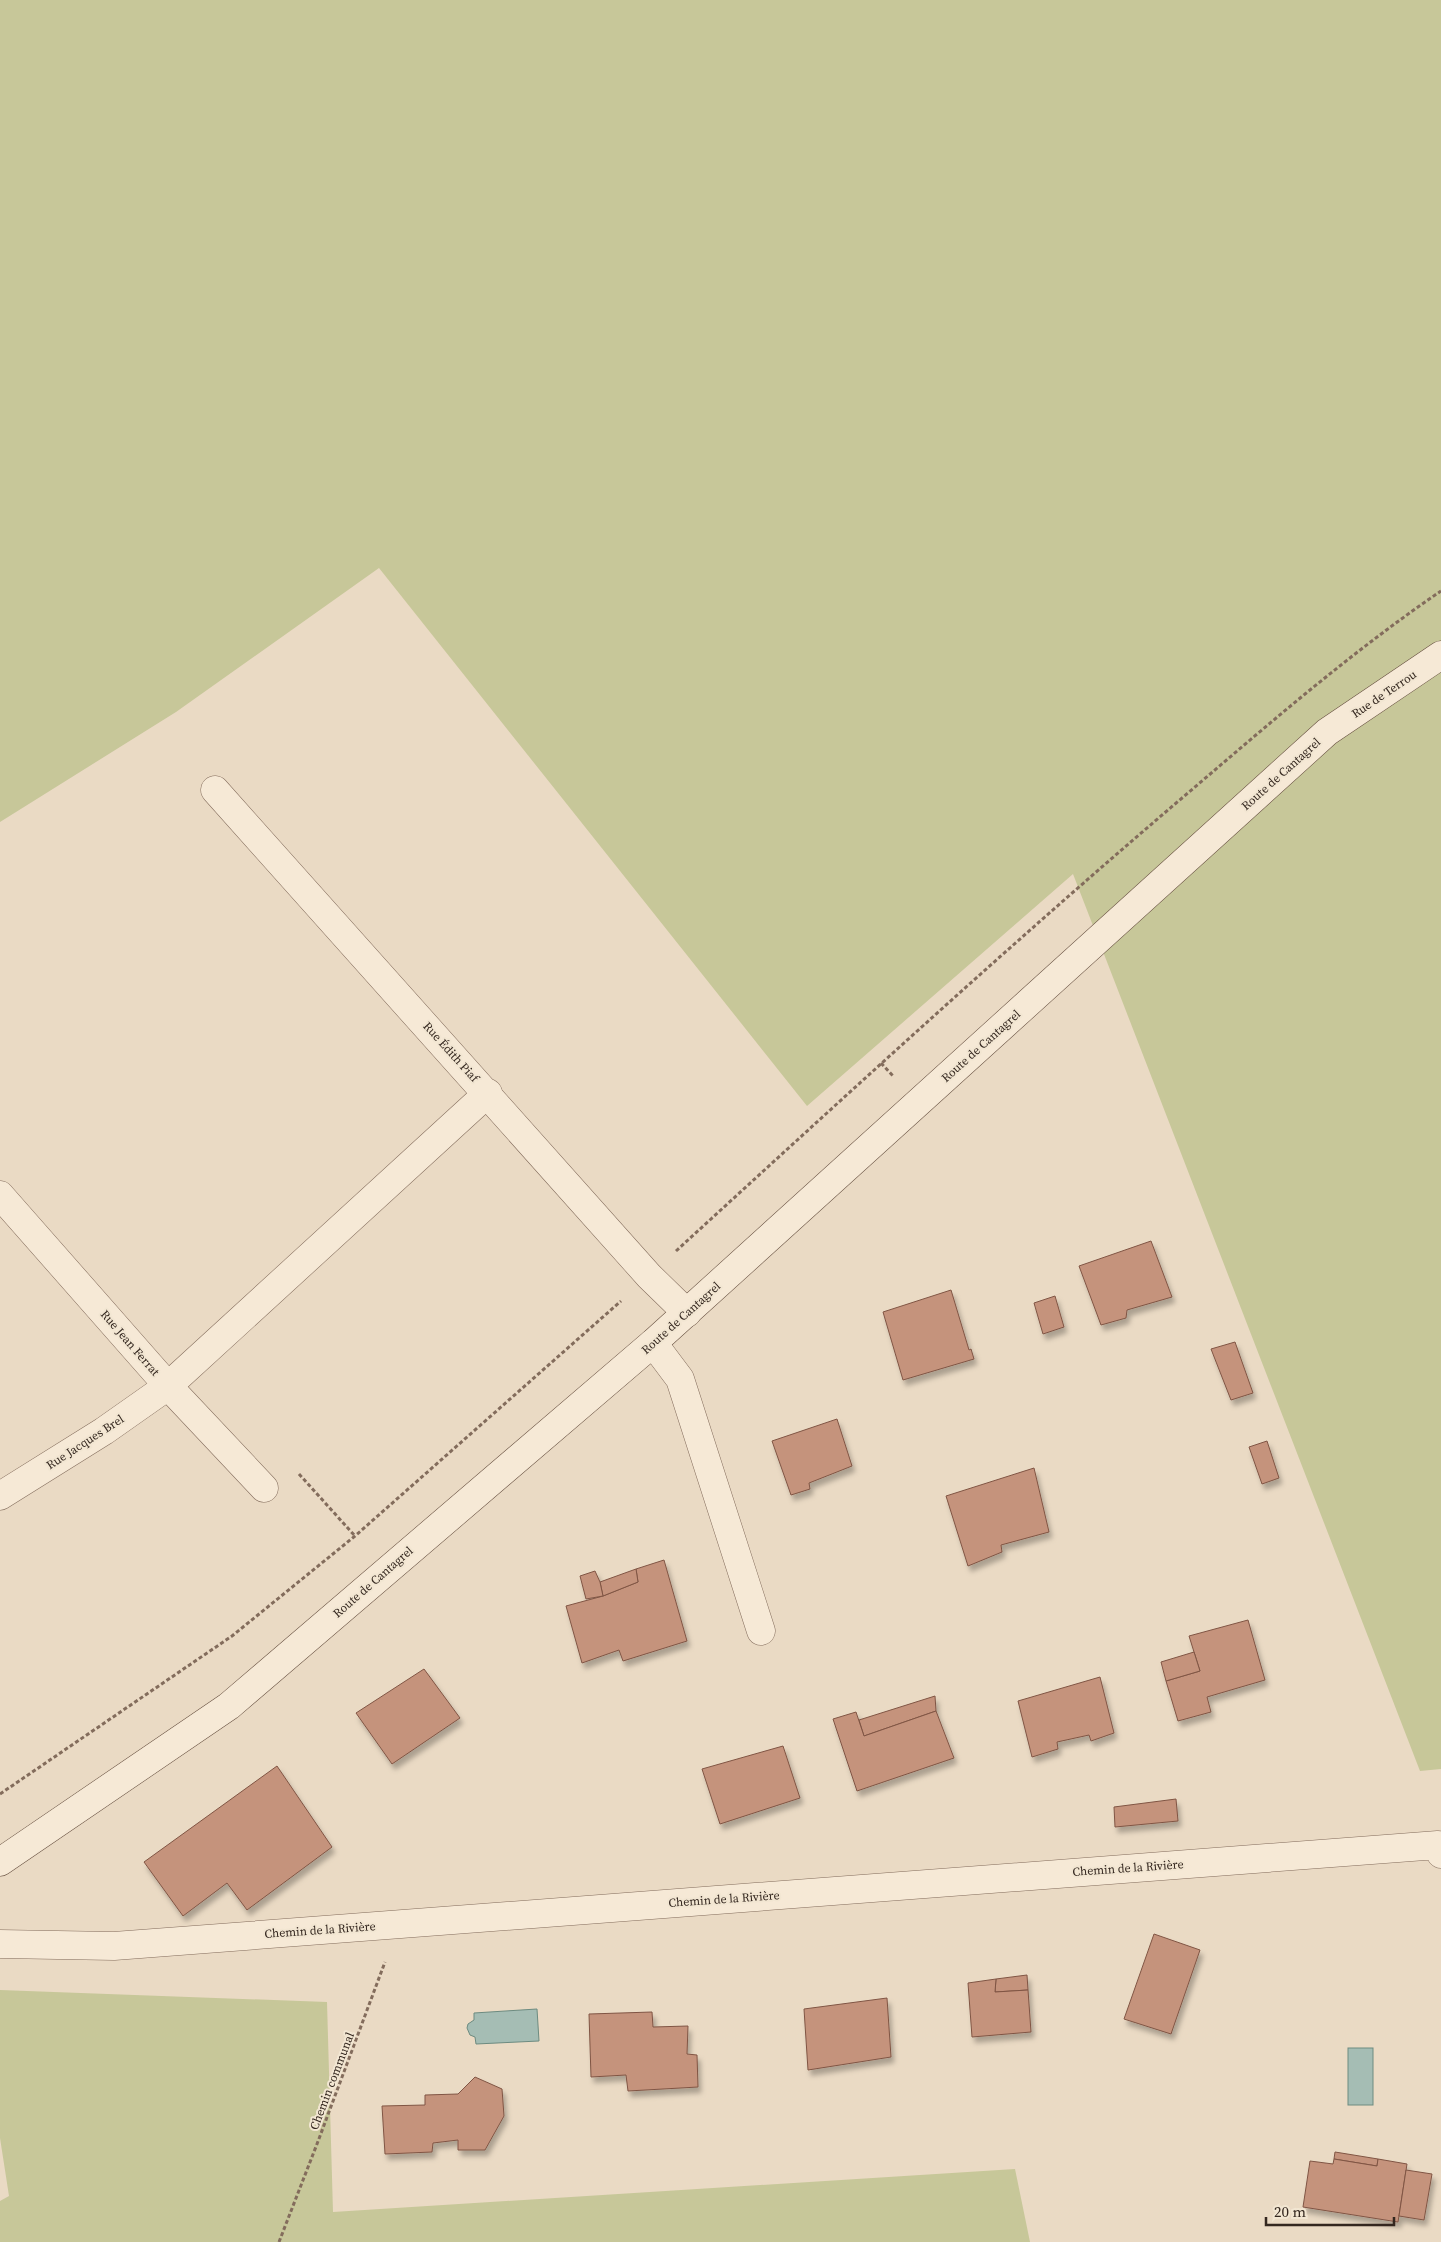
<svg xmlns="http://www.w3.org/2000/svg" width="1441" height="2242" font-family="'Source Serif 4',serif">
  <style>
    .green { fill: #c7c799 }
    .water { fill: #a5bdb4; stroke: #6d8b80 }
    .building { fill: #c5937c; stroke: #805544; filter: url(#shadow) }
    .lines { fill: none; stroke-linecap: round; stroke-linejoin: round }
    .street-casing { stroke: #836c5c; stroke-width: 29 }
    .secondary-casing { stroke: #654e3f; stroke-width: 29 }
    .path { stroke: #836c5c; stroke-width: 3; stroke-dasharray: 4 2.5; stroke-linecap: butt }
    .street { stroke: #f6e9d6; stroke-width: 28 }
    .secondary { stroke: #f6e9d6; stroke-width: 28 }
    .labels { text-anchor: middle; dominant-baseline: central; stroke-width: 4; stroke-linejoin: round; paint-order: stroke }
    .street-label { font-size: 12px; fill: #34271f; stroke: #f2e6d2 }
  </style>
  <defs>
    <filter id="shadow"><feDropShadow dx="3" dy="5.5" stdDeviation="2.5" flood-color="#0004"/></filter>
  </defs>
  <rect width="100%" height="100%" fill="#eadac4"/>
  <g class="green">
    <polygon points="0,0 1441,0 1441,1769 1420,1771 1073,874 807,1106 379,568 176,712 0,822"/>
    <polygon points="0,1990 327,2002 333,2212 1015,2169 1030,2242 0,2242 0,2201 9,2196 0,2138"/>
  </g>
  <g class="water">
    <polygon points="537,2009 539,2041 476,2044 475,2037 470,2035 467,2028 468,2024 474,2020 474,2013"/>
    <rect x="1348" y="2048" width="25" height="57"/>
  </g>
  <g class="building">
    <polygon points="1151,1241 1172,1297 1127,1310 1126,1318 1101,1325 1079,1266"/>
    <polygon points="951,1290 969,1350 971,1349 974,1359 903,1380 883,1312"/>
    <polygon points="1055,1296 1064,1327 1043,1334 1034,1303"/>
    <polygon points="1235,1342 1253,1393 1231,1400 1211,1349"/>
    <polygon points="837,1419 852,1466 809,1483 810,1489 791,1495 772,1441"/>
    <polygon points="1267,1441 1279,1478 1262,1484 1249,1447"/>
    <polygon points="1034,1468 1049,1532 1001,1545 1002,1552 968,1566 946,1496"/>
    <polygon points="664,1560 687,1641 623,1661 619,1650 582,1663 566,1606 603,1596 638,1582 636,1569"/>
    <polygon points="636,1569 638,1582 603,1596 600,1582"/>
    <polygon points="595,1571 600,1582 603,1596 586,1599 580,1576"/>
    <polygon points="1248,1620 1265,1680 1207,1697 1211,1712 1178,1721 1166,1681 1200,1671 1189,1636"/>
    <polygon points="1194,1652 1200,1671 1166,1681 1161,1662"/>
    <polygon points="424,1669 460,1718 392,1764 356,1713"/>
    <polygon points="1100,1677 1114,1733 1091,1741 1089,1735 1057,1742 1058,1749 1032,1757 1018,1701"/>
    <polygon points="935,1696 936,1711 864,1736 859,1720"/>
    <polygon points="936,1711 954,1758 857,1791 833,1719 856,1712 864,1736"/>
    <polygon points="783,1746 800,1798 720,1824 702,1769"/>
    <polygon points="277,1766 332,1847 247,1910 227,1883 183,1916 144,1862"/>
    <polygon points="1176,1799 1178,1821 1115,1827 1114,1807"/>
    <polygon points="1154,1934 1200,1950 1171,2034 1124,2019"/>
    <polygon points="1027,1975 1028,1990 995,1992 996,1979"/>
    <polygon points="996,1979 995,1992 1028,1990 1031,2032 972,2037 968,1983"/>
    <polygon points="887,1998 891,2057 808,2070 804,2009"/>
    <polygon points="652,2012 653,2027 688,2026 687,2054 697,2055 698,2087 628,2091 626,2075 591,2077 589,2014"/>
    <polygon points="475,2077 502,2089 504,2116 485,2150 458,2150 458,2140 433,2143 432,2152 385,2154 382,2106 425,2105 425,2095 458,2094"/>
    <polygon points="1335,2152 1378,2159 1377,2166 1334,2159"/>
    <polygon points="1334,2159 1377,2166 1378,2159 1407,2164 1398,2222 1303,2207 1310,2161 1333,2164"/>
    <polygon points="1406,2170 1432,2174 1424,2220 1399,2216"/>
  </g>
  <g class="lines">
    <g class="street-casing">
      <g id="street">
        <polyline points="215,790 649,1276 687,1313"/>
        <polyline points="0,1195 168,1386 264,1488"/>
        <polyline points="653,1343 680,1379 761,1631"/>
        <polyline points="0,1496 104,1431 168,1386 488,1093"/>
        <polyline points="0,1944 114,1946 1438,1845 1441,1854"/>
      </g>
    </g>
    <g class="secondary-casing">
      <polyline id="secondary" points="0,1862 229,1706 653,1343 1327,732 1441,655"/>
    </g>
    <g class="path">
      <polyline points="881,1063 894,1077"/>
      <path d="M676 1251C841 1100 1005 949 1175 804 1262 730 1347 655 1441 591"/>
      <polyline points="299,1474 355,1536"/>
      <polyline points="0,1794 232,1636 355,1536 621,1301"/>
      <polyline points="279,2242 317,2144 385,1962"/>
    </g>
    <use href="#street" class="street"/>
    <use href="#secondary" class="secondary"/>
  </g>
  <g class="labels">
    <g class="street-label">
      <text transform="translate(1384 694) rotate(-34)">Rue de Terrou</text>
      <text transform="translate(1281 774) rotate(-42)">Route de Cantagrel</text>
      <text transform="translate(981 1046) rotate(-42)">Route de Cantagrel</text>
      <text transform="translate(451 1052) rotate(48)">Rue Édith Piaf</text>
      <text transform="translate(681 1318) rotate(-42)">Route de Cantagrel</text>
      <text transform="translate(130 1343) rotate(49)">Rue Jean Ferrat</text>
      <text transform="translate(85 1442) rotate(-33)">Rue Jacques Brel</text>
      <text transform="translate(373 1582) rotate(-41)">Route de Cantagrel</text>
      <text transform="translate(1128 1868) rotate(-4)">Chemin de la Rivière</text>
      <text transform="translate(724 1899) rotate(-4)">Chemin de la Rivière</text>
      <text transform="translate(320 1930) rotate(-4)">Chemin de la Rivière</text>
      <text transform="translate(332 2081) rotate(-69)">Chemin communal</text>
    </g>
  </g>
  <path d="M1266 2217v8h128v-8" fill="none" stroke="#34271f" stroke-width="2.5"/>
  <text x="1274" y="2217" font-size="15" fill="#34271f" stroke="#f2e6d2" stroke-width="4" paint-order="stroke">20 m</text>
</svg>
